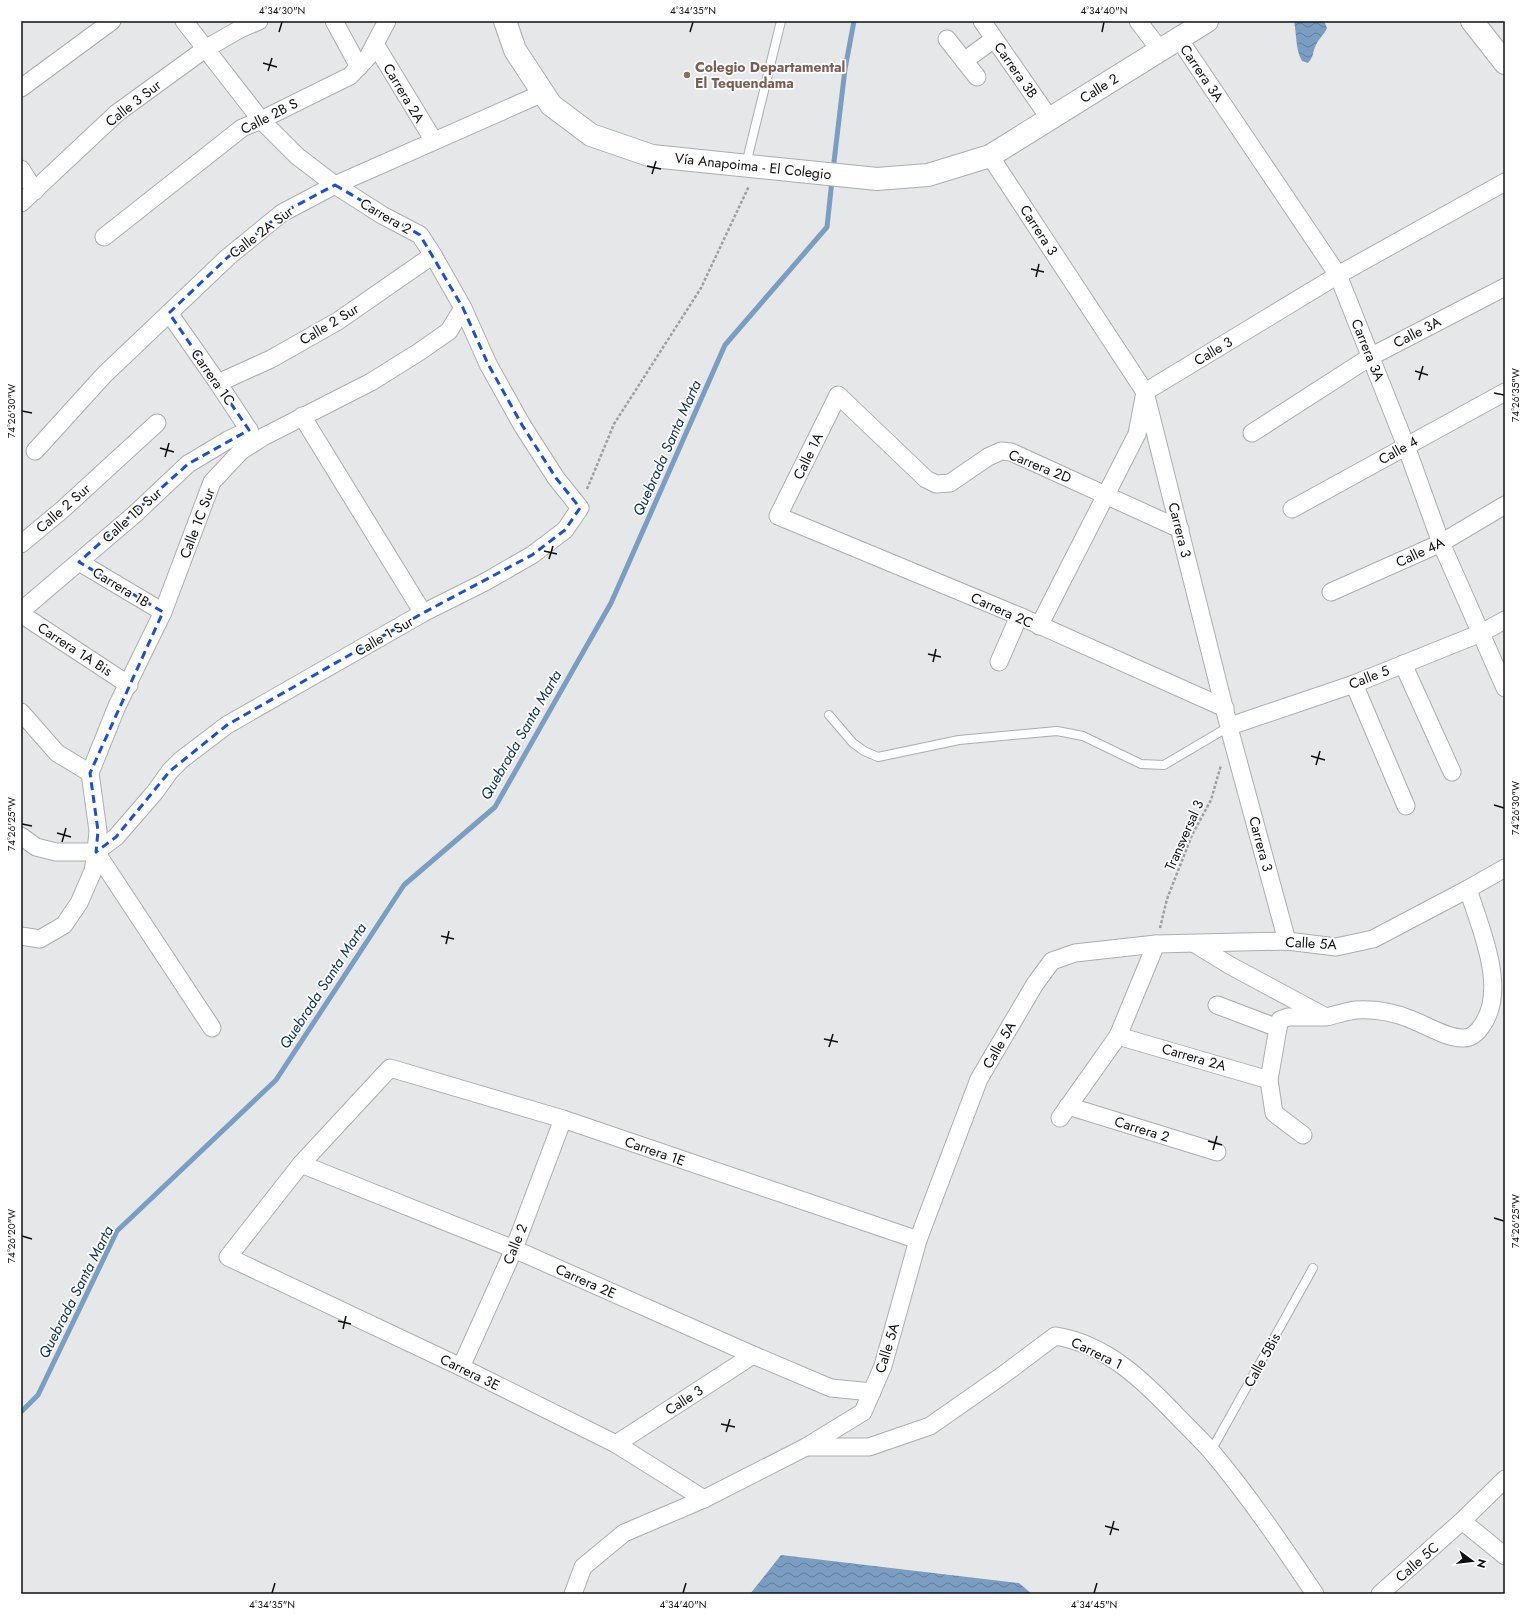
<svg xmlns="http://www.w3.org/2000/svg" width="1526" height="1615" font-family="Jost,sans-serif">
  <style>
    .water { fill: url(#water-waves) }
    .lines { fill: none; stroke-linecap: round; stroke-linejoin: round }
    .stream { stroke: #7b9dc2; stroke-width: 5 }
    .lane-casing { stroke: #abadae; stroke-width: 10 }
    .street-casing { stroke: #abadae; stroke-width: 19 }
    .secondary-casing { stroke: #abadae; stroke-width: 24 }
    .path { stroke: #9d9fa0; stroke-width: 2.5; stroke-dasharray: 3 2; stroke-linecap: butt }
    .lane { stroke: #fff; stroke-width: 8 }
    .street { stroke: #fff; stroke-width: 17 }
    .secondary { stroke: #fff; stroke-width: 22 }
    .marked { fill: none; stroke: #1d4ed8; stroke-width: 3; stroke-dasharray: 8 5; stroke-linejoin: round }
    .ticks { fill: none; stroke: #0f0f10; stroke-width: 1.5 }
    .education-dot { fill: #8d6e63; stroke: #fff; stroke-width: 1.5 }
    .labels { text-anchor: middle; dominant-baseline: central; stroke-width: 3.5; stroke-linejoin: round; paint-order: stroke }
    .education-label { font-size: 14px; font-weight: bold; fill: #785e54; stroke: #fff; text-anchor: start }
    .street-label { font-size: 14px; fill: #0f0f10; stroke: #fff }
    .water-label { font-size: 15px; font-style: italic; fill: #0b3155; stroke: #fff }
    .neatline { fill: none; stroke: #0f0f10; stroke-width: 1.5 }
    .ticks-label { font-size: 10px; text-anchor: middle; fill: #0f0f10 }
  </style>
  <defs>
    <pattern id="water-waves" width="16" height="10" patternUnits="userSpaceOnUse"><rect width="16" height="10" fill="#7b9dc2"/><path d="M0 5q4-4 8 0t8 0" fill="none" stroke="#637e9c"/></pattern>
  </defs>
  <rect width="100%" height="100%" fill="#e5e7e8"/>
  <g class="water">
    <path d="M1294 21H1324L1327 28C1324 35 1319 38 1316 45 1312 52 1315 55 1308 63L1302 61C1295 48 1297 36 1294 21Z"/>
    <polygon points="781,1555 1019,1583 1032,1594 750,1594"/>
  </g>
  <g class="lines">
    <g class="stream">
      <polyline points="833,170 845,69 854,21"/>
      <polyline points="21,1412 38,1395 117,1231 276,1080 404,885 495,807 611,603 725,345 827,227 832,180"/>
    </g>
    <g class="lane-casing">
      <g id="lane">
        <polyline points="746,164 781,21"/>
        <polyline points="829,715 853,743 864,751 878,757 959,740 1057,731 1083,736 1141,764 1164,765 1230,726"/>
        <polyline points="1211,1451 1313,1268"/>
      </g>
    </g>
    <g class="street-casing">
      <g id="street">
        <polyline points="334,21 359,67"/>
        <polyline points="982,21 1050,119"/>
        <polyline points="1138,21 1160,50"/>
        <polyline points="947,39 977,77"/>
        <polyline points="1179,39 1338,275 1406,446 1441,543 1505,688"/>
        <polyline points="375,44 434,141"/>
        <polyline points="964,61 994,39"/>
        <polyline points="21,88 112,21"/>
        <polyline points="990,156 1145,392 1231,735 1287,941"/>
        <polyline points="21,169 35,191"/>
        <polyline points="21,203 117,113 205,49 240,29 259,21"/>
        <polyline points="104,237 242,128 261,120 350,76 368,57 387,21"/>
        <polyline points="169,313 218,383 249,430 253,441"/>
        <polyline points="218,383 271,359 338,321 433,255"/>
        <polyline points="302,416 423,613"/>
        <polyline points="1252,433 1370,357 1505,287"/>
        <polyline points="35,451 104,375 228,257 282,213 335,185 543,93"/>
        <polyline points="1292,509 1505,392"/>
        <polyline points="1180,529 1011,452 1001,451 988,457 950,483 936,484 926,479 838,395 778,516 1019,616 1225,708"/>
        <polyline points="21,544 62,510 157,423"/>
        <polyline points="79,562 163,612"/>
        <polyline points="1331,592 1441,543 1505,505"/>
        <polyline points="21,611 135,514 188,464 228,440 249,430"/>
        <polyline points="21,614 129,685"/>
        <polyline points="1039,626 1137,434 1145,392 1338,275 1505,182"/>
        <polyline points="999,662 1019,616"/>
        <polyline points="1403,664 1452,772"/>
        <polyline points="1354,684 1406,806"/>
        <polyline points="21,712 57,753 90,773"/>
        <polyline points="1230,726 1354,684 1481,633 1505,620"/>
        <polyline points="21,836 36,847 56,852 96,852"/>
        <polyline points="96,852 116,837 155,792 170,771 181,760 227,725 423,613 485,582 532,555 565,530 580,508 556,478 522,425 488,364 463,308 433,255 420,235 382,215 335,185 297,156 261,120 184,21"/>
        <polyline points="96,852 212,1028"/>
        <polyline points="21,936 40,939 64,925 79,903 93,871 96,852 98,831 90,773 117,706 163,612 212,482 241,451 263,437 371,382 419,352 449,331 463,308"/>
        <path d="M1195 944 1231 966 1326 1017C1336 1015 1346 1011 1356 1010 1374 1009 1393 1012 1410 1019 1426 1025 1448 1039 1464 1038 1471 1038 1478 1032 1481 1027 1509 990 1480 928 1468 889"/>
        <polyline points="1217,1005 1278,1028"/>
        <polyline points="1118,1036 1269,1080"/>
        <polyline points="1068,1106 1217,1152"/>
        <polyline points="1060,1118 1118,1036 1156,944"/>
        <polyline points="1303,1135 1274,1113 1269,1080 1278,1028 1280,1020 1288,1017 1323,1017"/>
        <polyline points="301,1164 514,1249 753,1355 831,1388 872,1392"/>
        <polyline points="461,1367 514,1249 563,1119"/>
        <polyline points="616,1444 753,1355"/>
        <path d="M806 1447H869L930 1426 1003 1375 1055 1336C1107 1344 1145 1382 1179 1418 1190 1429 1201 1440 1211 1451 1249 1496 1282 1545 1315 1594"/>
        <polyline points="704,1499 616,1444 461,1367 228,1257 301,1164 390,1068 563,1119 918,1240"/>
        <polyline points="1462,1521 1505,1556"/>
        <polyline points="573,1594 583,1567 624,1533 704,1499 806,1447 863,1412 883,1366 918,1240 979,1079 1035,984 1052,961 1075,953 1156,944 1287,941 1336,947 1373,939 1468,889 1505,868"/>
        <polyline points="1380,1594 1462,1521 1505,1479"/>
      </g>
    </g>
    <g class="secondary-casing">
      <g id="secondary">
        <polyline points="505,21 515,50 551,105 591,135 652,156 877,179 928,175 990,156 1207,21"/>
        <polyline points="1472,21 1505,63"/>
      </g>
    </g>
    <g class="path">
      <polyline points="587,489 614,424 701,288 749,186"/>
      <polyline points="1160,928 1167,899 1192,835 1211,800 1221,765"/>
    </g>
    <use href="#lane" class="lane"/>
    <use href="#street" class="street"/>
    <use href="#secondary" class="secondary"/>
  </g>
  <path class="marked" d="M335 185 420 235 463 308 488 364 522 425 556 478 580 508 565 530 532 555 423 613 227 725 170 771 116 837 96 852 98 831 90 773 163 612 79 562 188 464 249 430 169 313 228 257 282 213Z"/>
  <path class="ticks" d="M279 32 282 22M690 32 693 22M1102 32 1104 22M263 63 277 67M268 71 272 58M647 166 661 169M652 174 656 161M1031 269 1044 272M1036 277 1039 264M1415 371 1428 375M1419 380 1423 366M1494 393 1504 395M22 411 32 413M160 448 174 452M165 457 169 443M544 551 557 554M549 559 553 546M928 654 941 657M933 662 936 649M1311 756 1325 760M1316 765 1320 751M1494 805 1504 808M22 824 32 826M57 833 71 837M62 842 66 828M441 936 454 939M446 944 449 931M824 1039 838 1042M829 1047 833 1034M1208 1141 1222 1145M1213 1150 1217 1136M1494 1218 1504 1221M22 1236 32 1239M338 1321 351 1324M343 1329 346 1316M721 1424 735 1427M726 1432 730 1419M1105 1526 1119 1530M1110 1535 1114 1521M272 1593 275 1583M683 1593 686 1583M1094 1593 1097 1583"/>
  <circle class="education-dot" cx="687" cy="75" r="4"/>
  <g class="labels">
    <g class="education-label">
      <text x="695" y="67">Colegio Departamental<tspan x="695" dy="16">El Tequendama</tspan></text>
    </g>
    <g class="street-label">
      <text transform="translate(1016 70) rotate(55)">Carrera 3B</text>
      <text transform="translate(1202 73) rotate(56)">Carrera 3A</text>
      <text transform="translate(1099 88) rotate(-32)">Calle 2</text>
      <text transform="translate(404 93) rotate(59)">Carrera 2A</text>
      <text transform="translate(133 103) rotate(-38)">Calle 3 Sur</text>
      <text transform="translate(269 116) rotate(-27)">Calle 2B S</text>
      <text transform="translate(753 166) rotate(6)">Vía Anapoima - El Colegio</text>
      <text transform="translate(386 216) rotate(30)">Carrera 2</text>
      <text transform="translate(1039 230) rotate(57)">Carrera 3</text>
      <text transform="translate(261 232) rotate(-37)">Calle 2A Sur</text>
      <text transform="translate(329 324) rotate(-31)">Calle 2 Sur</text>
      <text transform="translate(1417 332) rotate(-27)">Calle 3A</text>
      <text transform="translate(1368 350) rotate(68)">Carrera 3A</text>
      <text transform="translate(1213 351) rotate(-31)">Calle 3</text>
      <text transform="translate(213 377) rotate(55)">Carrera 1C</text>
      <text transform="translate(1398 450) rotate(-29)">Calle 4</text>
      <text transform="translate(808 456) rotate(-64)">Calle 1A</text>
      <text transform="translate(1040 466) rotate(22)">Carrera 2D</text>
      <text transform="translate(63 508) rotate(-41)">Calle 2 Sur</text>
      <text transform="translate(132 515) rotate(-42)">Calle 1D Sur</text>
      <text transform="translate(197 523) rotate(-69)">Calle 1C Sur</text>
      <text transform="translate(1180 530) rotate(76)">Carrera 3</text>
      <text transform="translate(1420 552) rotate(-25)">Calle 4A</text>
      <text transform="translate(121 587) rotate(31)">Carrera 1B</text>
      <text transform="translate(1002 610) rotate(24)">Carrera 2C</text>
      <text transform="translate(384 636) rotate(-30)">Calle 1 Sur</text>
      <text transform="translate(75 649) rotate(33)">Carrera 1A Bis</text>
      <text transform="translate(1369 677) rotate(-21)">Calle 5</text>
      <text transform="translate(1184 835) rotate(-66)">Transversal 3</text>
      <text transform="translate(1261 844) rotate(75)">Carrera 3</text>
      <text transform="translate(1311 943) rotate(3)">Calle 5A</text>
      <text transform="translate(999 1045) rotate(-60)">Calle 5A</text>
      <text transform="translate(1194 1057) rotate(16)">Carrera 2A</text>
      <text transform="translate(1142 1129) rotate(17)">Carrera 2</text>
      <text transform="translate(655 1151) rotate(19)">Carrera 1E</text>
      <text transform="translate(515 1244) rotate(-68)">Calle 2</text>
      <text transform="translate(586 1281) rotate(24)">Carrera 2E</text>
      <text transform="translate(887 1348) rotate(-73)">Calle 5A</text>
      <text transform="translate(1097 1353) rotate(26)">Carrera 1</text>
      <text transform="translate(1262 1360) rotate(-61)">Calle 5Bis</text>
      <text transform="translate(470 1372) rotate(26)">Carrera 3E</text>
      <text transform="translate(684 1400) rotate(-33)">Calle 3</text>
      <text transform="translate(1417 1562) rotate(-41)">Calle 5C</text>
    </g>
    <g class="water-label">
      <text transform="translate(667 448) rotate(-66)">Quebrada Santa Marta</text>
      <text transform="translate(521 735) rotate(-60)">Quebrada Santa Marta</text>
      <text transform="translate(323 986) rotate(-57)">Quebrada Santa Marta</text>
      <text transform="translate(76 1292) rotate(-63)">Quebrada Santa Marta</text>
    </g>
  </g>
  <rect width="1526" height="1615" fill="none" stroke="#ffffff" stroke-width="44"/>
  <g transform="translate(1472 1561) rotate(105)" stroke="#ffffff" stroke-width="3" paint-order="stroke">
  <path d="M0-3L7 15L0 10L-7 15Z" fill="#0f0f10"/>
  <text y="-6" font-size="11" font-weight="bold" text-anchor="middle" fill="#0f0f10">N</text>
  </g>
  <rect x="22" y="22" width="1482" height="1571" class="neatline"/>
  <g class="ticks-label">
    <text x="282" y="14">4°34'30"N</text>
    <text x="693" y="14">4°34'35"N</text>
    <text x="1104" y="14">4°34'40"N</text>
    <text transform="translate(1515 395) rotate(-90)" y="4">74°26'35"W</text>
    <text transform="translate(11 411) rotate(-90)" y="4">74°26'30"W</text>
    <text transform="translate(1515 808) rotate(-90)" y="4">74°26'30"W</text>
    <text transform="translate(11 824) rotate(-90)" y="4">74°26'25"W</text>
    <text transform="translate(1515 1221) rotate(-90)" y="4">74°26'25"W</text>
    <text transform="translate(11 1236) rotate(-90)" y="4">74°26'20"W</text>
    <text x="272" y="1608">4°34'35"N</text>
    <text x="683" y="1608">4°34'40"N</text>
    <text x="1094" y="1608">4°34'45"N</text>
  </g>
</svg>
